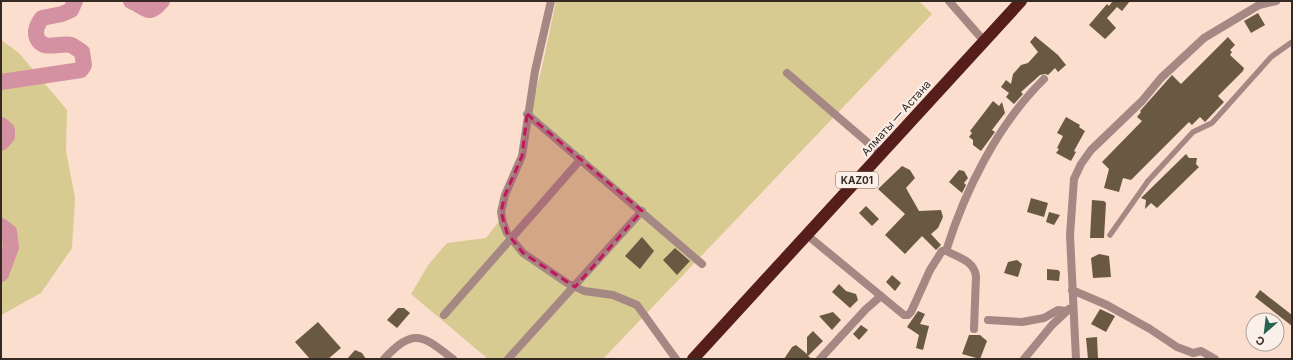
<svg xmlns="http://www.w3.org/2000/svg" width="1293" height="360" font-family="Inter,sans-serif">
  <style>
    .green { fill: #d7cb92 }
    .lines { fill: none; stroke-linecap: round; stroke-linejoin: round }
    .river { stroke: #d491a1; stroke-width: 16 }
    .building { fill: #695943 }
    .lane { stroke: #a58783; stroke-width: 5.5 }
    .street { stroke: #a58783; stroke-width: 8 }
    .highway { stroke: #561e1a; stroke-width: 12 }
    .marked { fill: #c2185b; fill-opacity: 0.2; stroke: #c2185b; stroke-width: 3; stroke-dasharray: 8 5; stroke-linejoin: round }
    .labels { text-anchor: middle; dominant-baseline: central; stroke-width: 4; stroke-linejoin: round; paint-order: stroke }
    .shield { fill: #fbefe9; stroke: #70645e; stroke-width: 1 }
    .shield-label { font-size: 10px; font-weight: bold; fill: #342923 }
    .street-label { font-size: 11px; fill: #342923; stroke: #fbefe9 }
  </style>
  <rect width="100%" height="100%" fill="#fbdece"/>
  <g class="green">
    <polygon points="556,1 919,1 932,14 603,359 488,359 411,294 429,264 447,243 486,238 504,215 543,63"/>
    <polygon points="1,40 19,53 67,110 66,151 75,198 72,248 41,293 1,315"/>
  </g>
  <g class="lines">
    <g class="river">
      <path d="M131 1C146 7 148 18 162 1"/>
      <path d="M1 82 81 70 84 65 82 52C79 50 75 47 71 45 61 42 43 52 37 38 34 30 38 24 42 18L62 14 71 10 75 1"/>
      <polyline points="1,125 7,130 7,136 1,143"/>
      <polyline points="1,226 9,232 11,247 1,274"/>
    </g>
  </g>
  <g class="building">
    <polygon points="1111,1 1130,1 1122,11 1117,7 1107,18 1116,28 1105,39 1089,25 1107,4 1109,6 1112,2"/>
    <polygon points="1258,13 1265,25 1251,33 1244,21"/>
    <polygon points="1035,36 1058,55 1066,65 1058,72 1055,68 1048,75 1045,74 1040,75 1021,92 1023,94 1014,104 1006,97 1009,93 1001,87 1006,80 1011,84 1013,74 1021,65 1028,63 1038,52 1030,42"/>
    <polygon points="1228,37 1235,45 1230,50 1232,52 1230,55 1244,68 1243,71 1218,96 1224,102 1205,122 1200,117 1192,125 1189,122 1131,180 1123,178 1119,192 1104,188 1109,169 1102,162 1142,121 1137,117 1141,112 1140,111 1172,75 1181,84"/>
    <polygon points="993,101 999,106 1002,102 1005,113 992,130 995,132 981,151 973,145 973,140 969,137 972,133 970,131"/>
    <polygon points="1066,117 1080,125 1079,127 1085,131 1074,151 1076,152 1071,161 1056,153 1059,149 1057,148 1063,136 1057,133"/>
    <polygon points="1186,154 1189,158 1197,158 1196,164 1199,167 1157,208 1151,203 1145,209 1146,200 1141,198"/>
    <polygon points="902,166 910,170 915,178 906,188 919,211 941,210 943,217 938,228 931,234 941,245 936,250 922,236 905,254 885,235 905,214 878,189"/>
    <polygon points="959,170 964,171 968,178 964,183 966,185 962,193 949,182"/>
    <polygon points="1031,198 1048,203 1044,217 1027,212"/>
    <polygon points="1092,200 1104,201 1106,203 1104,238 1090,238"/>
    <polygon points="866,206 879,219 872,226 859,213"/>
    <polygon points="1049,212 1060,215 1054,225 1046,222"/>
    <polygon points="642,237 654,251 640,269 625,256"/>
    <polygon points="675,248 690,261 677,275 663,260"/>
    <polygon points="1099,254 1109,256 1111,277 1093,278 1091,258"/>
    <polygon points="1017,260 1022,264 1018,277 1004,273 1008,262"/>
    <polygon points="1047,269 1058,270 1060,272 1059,281 1047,280"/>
    <polygon points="892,275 901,283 895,291 886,282"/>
    <polygon points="839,284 846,291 856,294 858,300 850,308 832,292"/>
    <polygon points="1260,290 1292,315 1292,326 1255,297"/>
    <polygon points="398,308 404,308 410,313 397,328 387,320"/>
    <polygon points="1100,309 1115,316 1106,332 1091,324"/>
    <polygon points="918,311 925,314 920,324 929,326 923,350 916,348 919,335 907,327"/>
    <polygon points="833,312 841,320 832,330 819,316"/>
    <polygon points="318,322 341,348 328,359 310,359 295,342"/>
    <polygon points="861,325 868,330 859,340 853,334"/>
    <polygon points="813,331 823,341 808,356 812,359 784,359 792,347 796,345 807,354 807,337"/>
    <polygon points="969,335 980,335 987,341 980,359 962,354"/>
    <polygon points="1097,337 1098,359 1088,359 1086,338"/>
    <polygon points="355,350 362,353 366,359 347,359"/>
  </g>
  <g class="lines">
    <polyline class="lane" points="1110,235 1148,181 1193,132 1212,123 1271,57 1292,42"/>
    <g class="street">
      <polyline points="551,1 535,71 522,156 505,195 501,212 503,223 507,233 523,253 567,283 584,291 613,295 637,305 676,359"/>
      <polyline points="949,1 984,41"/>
      <polyline points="787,73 881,154"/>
      <polyline points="527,114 702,264"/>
      <path d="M807 235 904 315H908L911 312 930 270 942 251H946C958 257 974 261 976 276L974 329"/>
      <path d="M946 251C965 190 998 124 1044 79"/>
      <polyline points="1072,290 1107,305 1150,329 1177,347 1193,353 1201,351 1215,359"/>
      <polyline points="444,315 581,159"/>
      <polyline points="988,320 1022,322 1044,318 1058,310 1066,311"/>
      <path d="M384 359C414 327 422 335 453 359"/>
      <polyline points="508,359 642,211"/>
      <polyline points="820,359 866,309 881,296"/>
      <polyline points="1024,359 1052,325 1069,309"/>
      <polyline points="1076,359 1070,235 1074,179 1081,164 1091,150 1142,101 1161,78 1204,38 1259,5 1276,1"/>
    </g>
    <polyline class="highway" points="693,359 1021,1"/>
  </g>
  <path class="marked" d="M527 114 642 211 575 287 523 253 507 233 501 212 505 195 522 156Z"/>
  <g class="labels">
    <rect class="shield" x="836" y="172" width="42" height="16" rx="3"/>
    <g class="shield-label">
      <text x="857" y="180">KАZ01</text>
    </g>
    <g class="street-label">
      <text transform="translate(896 118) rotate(-48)">Алматы — Астана</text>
    </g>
  </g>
  <rect width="1293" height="360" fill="none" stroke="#342923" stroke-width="4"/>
  <g transform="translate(1265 332) rotate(208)"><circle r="19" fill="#fbefe9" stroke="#aba09a"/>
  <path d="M0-3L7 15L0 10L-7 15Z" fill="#266450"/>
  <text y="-6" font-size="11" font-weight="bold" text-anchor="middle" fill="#342923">С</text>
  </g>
</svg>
